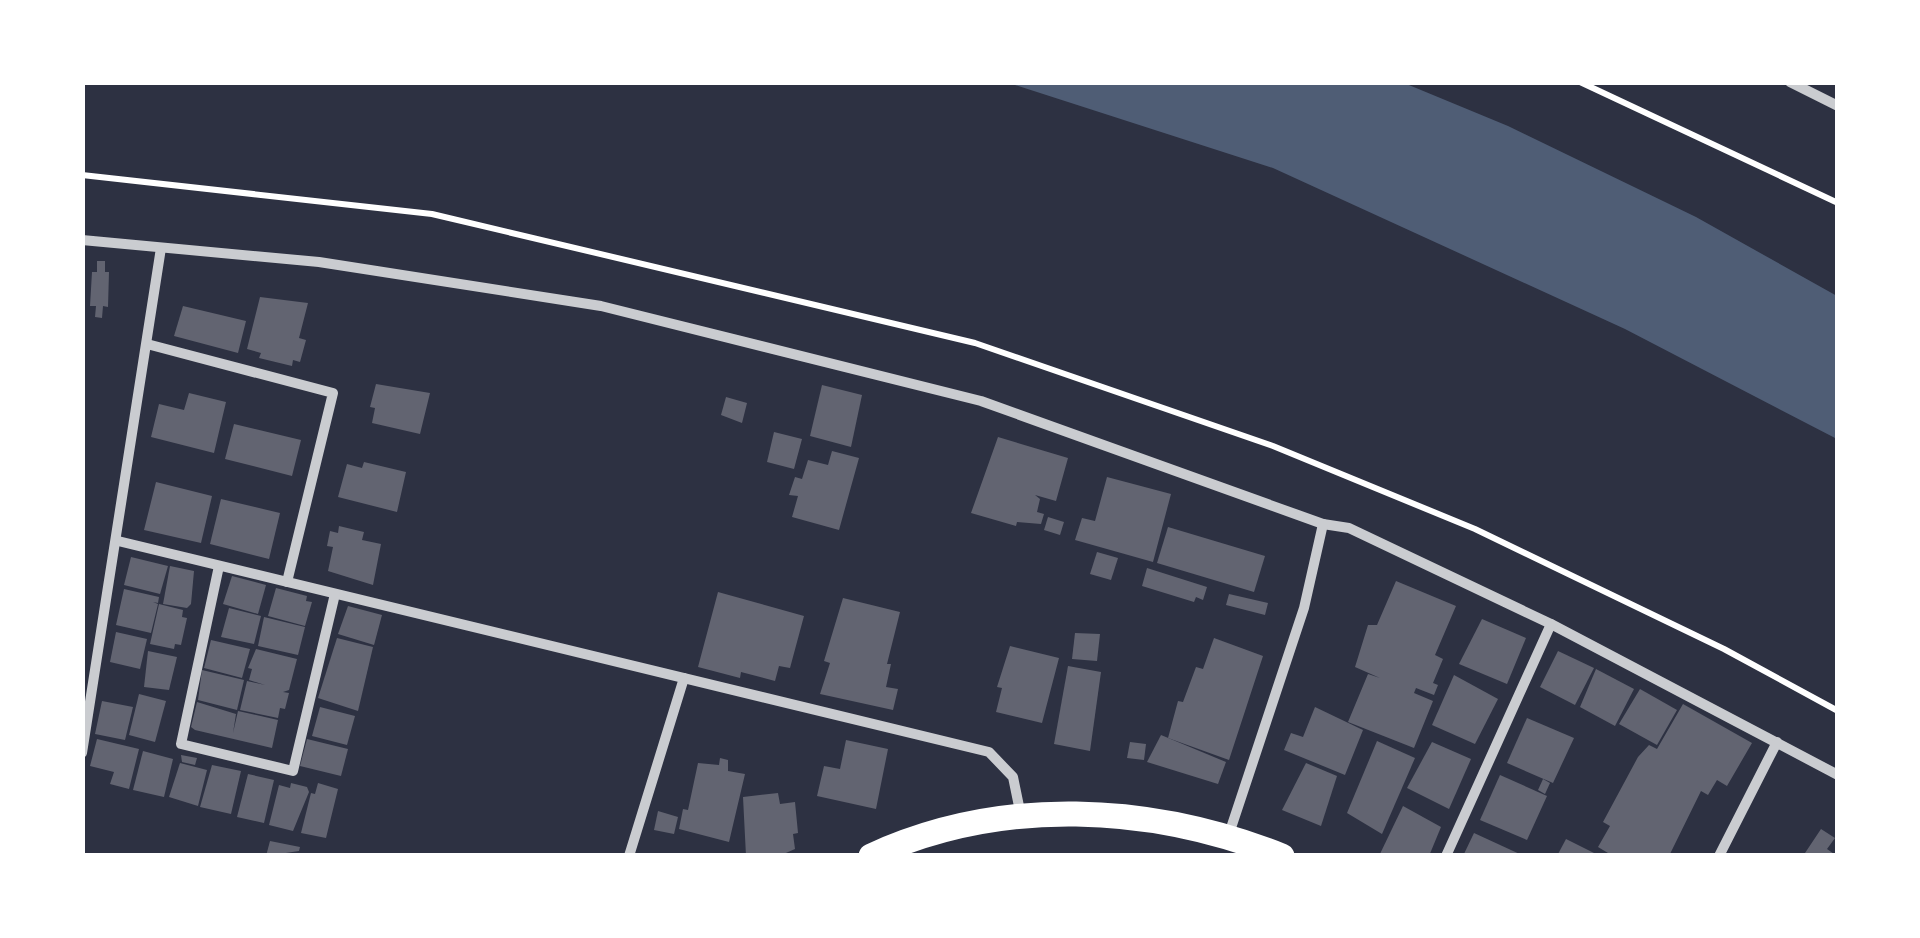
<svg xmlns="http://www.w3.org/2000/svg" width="1920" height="938" font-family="Figtree,sans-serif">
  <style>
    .water { fill: #4f5d75 }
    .building { fill: #626471 }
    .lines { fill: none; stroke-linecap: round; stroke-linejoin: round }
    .path { stroke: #fff; stroke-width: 6 }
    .minor { stroke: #caccd0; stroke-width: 10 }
    .primary { stroke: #fff; stroke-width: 25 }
  </style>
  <rect width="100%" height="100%" fill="#2d3142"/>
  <polygon class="water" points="1009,83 1404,83 1508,126 1696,217 1837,296 1837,439 1625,329 1273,168"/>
  <g class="building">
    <polygon points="97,261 105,261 105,272 109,272 108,307 103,306 102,318 95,317 96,306 90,306 92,272 97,272"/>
    <polygon points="260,297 308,303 299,338 306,340 300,362 293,360 292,366 259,358 261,353 247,349"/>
    <polygon points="183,306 246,321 238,353 174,336"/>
    <polygon points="376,384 430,393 420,434 372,423 375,408 370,407"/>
    <polygon points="822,385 862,395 851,447 810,436"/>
    <polygon points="189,393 226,402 214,453 151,437 159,404 184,410"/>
    <polygon points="726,397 747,403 742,423 721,415"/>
    <polygon points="234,424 301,440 292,476 225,459"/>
    <polygon points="774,432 802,439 794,469 767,462"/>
    <polygon points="998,437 1068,458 1056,501 1035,495 1040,499 1037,512 1044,514 1041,524 1017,522 1016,526 971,513"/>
    <polygon points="832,451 859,458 839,530 792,517 798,496 789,495 795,477 802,479 808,460 828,465"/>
    <polygon points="364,462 406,472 397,512 338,497 347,464 362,468"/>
    <polygon points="1107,477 1171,494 1153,562 1075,540 1082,518 1095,521"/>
    <polygon points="156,482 212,496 201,543 144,530"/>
    <polygon points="221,499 280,513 269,559 210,544"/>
    <polygon points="1048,517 1064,522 1060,535 1044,530"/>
    <polygon points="339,526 364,532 362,540 381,544 373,585 328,571 333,547 327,546 330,531 338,533"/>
    <polygon points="1168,527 1265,556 1254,592 1157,563"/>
    <polygon points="1097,552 1118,558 1111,580 1090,574"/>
    <polygon points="131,557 168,566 160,594 124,585"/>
    <polygon points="170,566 194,571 191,604 187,608 163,604"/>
    <polygon points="1147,568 1207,587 1203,600 1196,597 1194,602 1142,586"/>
    <polygon points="232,576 266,585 258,614 223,604"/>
    <polygon points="1396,581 1456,606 1435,655 1443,659 1433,683 1438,685 1434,695 1416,688 1414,693 1433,701 1414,748 1348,722 1368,674 1380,678 1355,667 1368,625 1377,625"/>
    <polygon points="276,588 307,596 306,601 312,602 305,626 268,616"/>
    <polygon points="124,589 159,597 158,603 153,602 158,604 151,633 116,625"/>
    <polygon points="718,592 804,616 790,668 779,666 775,681 741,672 740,678 698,667"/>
    <polygon points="1229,594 1268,603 1265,615 1226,605"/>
    <polygon points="843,598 900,612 887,664 891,664 886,687 898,689 893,710 820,694 830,663 824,661"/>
    <polygon points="159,604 183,610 182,617 187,618 181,645 175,644 174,649 150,644"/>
    <polygon points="348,606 382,615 374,645 338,634"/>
    <polygon points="229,608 261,616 254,644 221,637"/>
    <polygon points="264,617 305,627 298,655 258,646"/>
    <polygon points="1482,619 1526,638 1507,684 1459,664"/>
    <polygon points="116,632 147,639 140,669 110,662"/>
    <polygon points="1075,633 1100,634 1097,661 1072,659"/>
    <polygon points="337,638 373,647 358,711 318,698"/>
    <polygon points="1214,638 1263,656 1229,760 1168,738 1178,701 1183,702 1196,667 1203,669"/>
    <polygon points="211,640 250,649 242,678 204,668"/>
    <polygon points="1010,646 1059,658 1042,723 996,712 1002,688 997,687"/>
    <polygon points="256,649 297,659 289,690 283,692 289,693 285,709 280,708 278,718 240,710 247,681 265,685 249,680 252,669 248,668"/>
    <polygon points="148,651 177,657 169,690 144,687"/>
    <polygon points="1558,651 1594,668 1575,705 1540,687"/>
    <polygon points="1068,666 1101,672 1090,751 1054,744"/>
    <polygon points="1596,669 1634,689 1615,726 1580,707"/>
    <polygon points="202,670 244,680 237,710 198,700"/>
    <polygon points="1454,675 1498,699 1475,744 1432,725"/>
    <polygon points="1640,689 1677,710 1657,745 1619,724"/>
    <polygon points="139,694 166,701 155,742 129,735"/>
    <polygon points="102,701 133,707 125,740 95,734"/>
    <polygon points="197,702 236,714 233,733 238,711 278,720 272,748 195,730 191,727"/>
    <polygon points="1683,704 1752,743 1727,786 1717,780 1708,795 1701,791 1669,856 1613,856 1598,847 1610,826 1603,822 1638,757 1649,745 1657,749"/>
    <polygon points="320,707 355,716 347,745 312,736"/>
    <polygon points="1315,707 1363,730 1345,775 1284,750 1291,733 1303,737"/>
    <polygon points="1527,718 1574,738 1553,783 1507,763"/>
    <polygon points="1161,735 1226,762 1218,784 1147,762"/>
    <polygon points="97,739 139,749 129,789 110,784 114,772 90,766"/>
    <polygon points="307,739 348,749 341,776 300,766"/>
    <polygon points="846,740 888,749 876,809 817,796 824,766 840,769"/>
    <polygon points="1377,741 1415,758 1382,834 1347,813"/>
    <polygon points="1130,742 1146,744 1144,760 1127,758"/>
    <polygon points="1432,742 1471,759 1449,809 1407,788"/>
    <polygon points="143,751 173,759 164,797 133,790"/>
    <polygon points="181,755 197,758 195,765 182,762"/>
    <polygon points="720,758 728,760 728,771 745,774 729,842 679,829 683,809 688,810 698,763 719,765"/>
    <polygon points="180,763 207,770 198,806 169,797"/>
    <polygon points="1306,763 1337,776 1321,826 1282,810"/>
    <polygon points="212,765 241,771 231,814 200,807"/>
    <polygon points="248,774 274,780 264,823 237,817"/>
    <polygon points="1500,775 1547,796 1527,840 1480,820"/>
    <polygon points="1543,779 1550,783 1545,794 1538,790"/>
    <polygon points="291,783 307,787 309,792 293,831 269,825 279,785 290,788"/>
    <polygon points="318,783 338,789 326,838 301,833 311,793 315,794"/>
    <polygon points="778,793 780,804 795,802 798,833 793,834 795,849 779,856 746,856 743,797"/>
    <polygon points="1403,806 1441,827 1429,856 1379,856"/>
    <polygon points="658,811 678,817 674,834 654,830"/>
    <polygon points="1821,829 1835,838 1827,849 1837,856 1803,856"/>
    <polygon points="1474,833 1524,856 1463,856"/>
    <polygon points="1566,839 1600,856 1557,856"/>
    <polygon points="270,841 300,847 299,851 266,856"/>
  </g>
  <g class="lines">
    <g class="path">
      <polyline points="1580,82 1838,203"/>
      <polyline points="82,175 432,214 975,343 1273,446 1475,529 1724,649 1838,711"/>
    </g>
    <g class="minor">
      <polyline points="1790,82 1838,106"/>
      <polyline points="82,240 319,262 601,306 981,401 1323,524 1349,528 1551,624 1838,775"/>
      <polyline points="147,344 333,393 287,582"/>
      <polyline points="118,541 989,752 1013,777 1021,816"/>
      <polyline points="219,566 181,744 293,771 335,594"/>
      <polyline points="82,753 161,248"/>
      <polyline points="1229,834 1304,608 1323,524"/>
      <polyline points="629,856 684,678"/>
      <polyline points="1446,856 1551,624"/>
      <polyline points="1719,856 1777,742"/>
    </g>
    <path class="primary" d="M871 856C1001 796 1151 804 1282 856"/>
  </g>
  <rect width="1920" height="938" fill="none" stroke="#ffffff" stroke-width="170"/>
</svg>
